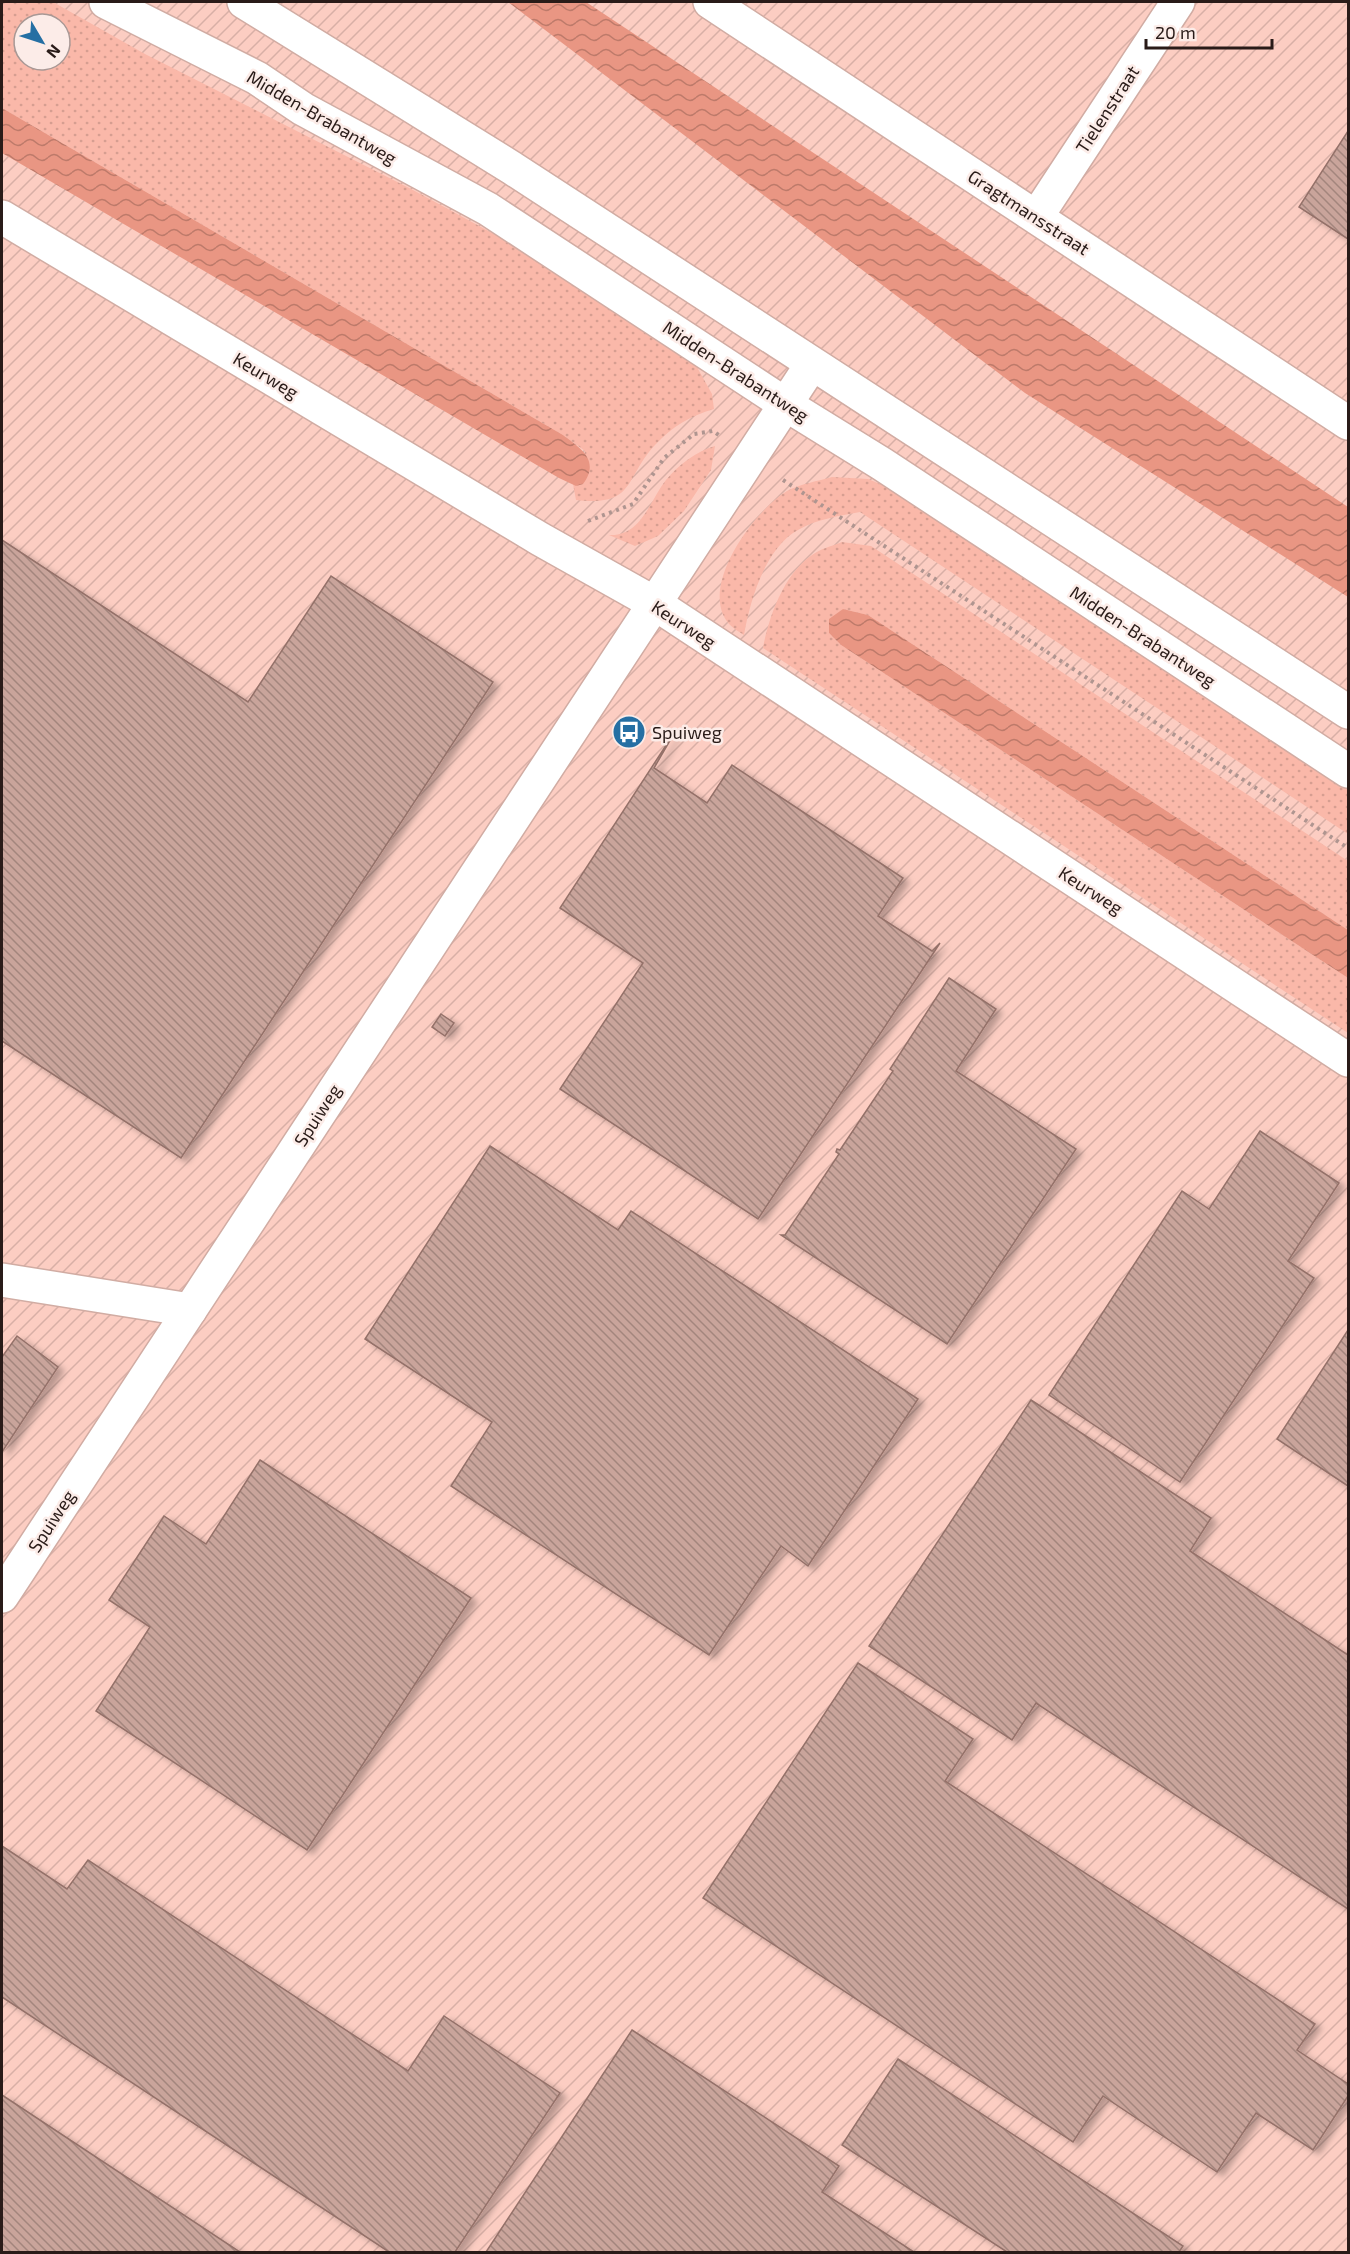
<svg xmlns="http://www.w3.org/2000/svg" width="1350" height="2254" font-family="'Exo 2',sans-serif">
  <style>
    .industrial { fill: url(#industrial-furrows); fill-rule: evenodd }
    .grass { fill: url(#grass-dots); fill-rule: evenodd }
    .water { fill: url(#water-waves) }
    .building { fill: url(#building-back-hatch); stroke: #947169; stroke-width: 1.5; filter: url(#shadow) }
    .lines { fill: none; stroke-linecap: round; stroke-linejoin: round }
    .minor-casing { stroke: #d1aca3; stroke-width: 36 }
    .path { stroke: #af9590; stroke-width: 4; stroke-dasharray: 3 4.5; stroke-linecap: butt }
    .minor { stroke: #fff; stroke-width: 33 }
    .labels { text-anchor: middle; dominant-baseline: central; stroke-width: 5; stroke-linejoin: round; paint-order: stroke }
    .street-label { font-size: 18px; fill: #291b18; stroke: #fcece8 }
    .poi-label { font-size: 18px; fill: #291b18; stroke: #fcece8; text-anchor: start }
  </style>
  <defs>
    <pattern id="industrial-furrows" width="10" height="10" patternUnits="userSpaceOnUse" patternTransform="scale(1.5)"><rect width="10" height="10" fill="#fccdc2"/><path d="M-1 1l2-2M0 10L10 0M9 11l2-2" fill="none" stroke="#d8afa6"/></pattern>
    <pattern id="grass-dots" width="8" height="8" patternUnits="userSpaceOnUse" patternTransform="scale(1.5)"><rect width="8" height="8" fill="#fab8a9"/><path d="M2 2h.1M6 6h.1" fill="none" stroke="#d69e91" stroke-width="1.8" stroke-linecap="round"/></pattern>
    <pattern id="water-waves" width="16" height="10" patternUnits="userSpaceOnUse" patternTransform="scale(1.5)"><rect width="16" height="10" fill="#e99683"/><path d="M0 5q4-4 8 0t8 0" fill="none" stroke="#bd7a6a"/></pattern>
    <pattern id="building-back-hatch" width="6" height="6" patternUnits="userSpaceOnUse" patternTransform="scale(1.5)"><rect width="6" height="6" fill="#c9a49b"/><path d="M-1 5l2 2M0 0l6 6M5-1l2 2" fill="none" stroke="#a3857d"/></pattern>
    <filter id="shadow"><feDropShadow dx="6" dy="4" stdDeviation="3" flood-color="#0004"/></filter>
  </defs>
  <rect width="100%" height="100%" fill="#fadad3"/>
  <path class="industrial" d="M2 2H1348V2252H2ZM24 24H60V60H24Z"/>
  <g class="grass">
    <path d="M2 2H53L145 54 413 190 551 265 693 360 712 394 714 409C690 416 673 426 655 445 624 478 636 507 576 500L573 484 577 486 585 451 563 435 2 108ZM24 24H60V60H24Z"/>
    <path d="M715 446 711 470 684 511 658 536 635 546 609 535C641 537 650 500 666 480 678 465 697 451 715 446Z"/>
    <path d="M832 477 868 479 897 491 1348 787V834L860 512C839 516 817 519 798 530 765 548 750 601 744 635 739 632 733 628 729 624 697 587 755 510 787 491 800 484 818 481 832 477Z"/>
    <path d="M842 542 871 546 1348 861V930L868 615 843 609 829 633 841 645 1348 978V1033L763 648C769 616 784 574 812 555 820 549 832 546 842 542Z"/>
  </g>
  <g class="water">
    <polygon points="508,2 586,2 1348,507 1348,597 1025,393"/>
    <path d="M2 108 563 435C582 449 600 461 583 484L576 486 559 478 2 153Z"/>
    <polygon points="843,609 868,615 1348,930 1348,978 841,645 829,633 829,619"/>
  </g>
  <g class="building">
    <polygon points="1348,131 1348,239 1299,207"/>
    <polygon points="2,540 248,702 331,576 493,682 181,1158 2,1041"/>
    <polygon points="676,730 654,768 707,803 732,765 903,878 878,916 932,951 940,943 758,1219 560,1089 643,963 560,908"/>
    <polygon points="949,978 996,1009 956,1071 1076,1149 947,1344 781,1235 785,1235 839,1154 836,1152 837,1149 840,1150 893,1071 890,1069"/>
    <polygon points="441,1014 454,1023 445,1036 432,1027"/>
    <polygon points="1260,1131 1339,1183 1288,1261 1314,1278 1180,1482 1049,1395 1182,1191 1209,1209"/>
    <polygon points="490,1146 618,1230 631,1211 918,1399 808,1566 781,1546 709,1655 451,1486 492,1422 365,1339"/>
    <polygon points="1348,1330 1348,1486 1277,1439"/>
    <polygon points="17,1336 58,1367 2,1452 2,1357"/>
    <polygon points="1031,1400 1211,1518 1190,1551 1348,1655 1348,1909 1036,1703 1012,1740 869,1646"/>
    <polygon points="260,1460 471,1598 307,1850 96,1711 150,1627 109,1600 164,1516 206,1544"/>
    <polygon points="858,1663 973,1739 945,1781 1315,2024 1297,2050 1348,2084 1348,2096 1313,2150 1256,2113 1217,2172 1103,2096 1073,2142 703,1898"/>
    <polygon points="2,1846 67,1889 88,1860 408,2071 444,2016 560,2093 455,2252 389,2252 2,1997"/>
    <polygon points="632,2030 839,2166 822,2192 914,2252 486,2252"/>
    <polygon points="898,2059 1183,2246 1179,2252 1007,2252 842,2145"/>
    <polygon points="2,2095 240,2252 2,2252"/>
  </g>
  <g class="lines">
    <g class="minor-casing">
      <g id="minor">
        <polyline points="106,2 257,78 303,109 488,209 785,404 882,464 1348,771"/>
        <polyline points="244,2 512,168 1348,712"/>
        <polyline points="710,2 1348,423"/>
        <polyline points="1037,216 1178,2"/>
        <polyline points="2,217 540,539 654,603 1348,1060"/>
        <polyline points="2,1280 190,1310"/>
        <polyline points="2,1596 812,364"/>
      </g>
    </g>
    <g class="path">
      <polyline points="783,480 1348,848"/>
      <polyline points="588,521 633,504 664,458 694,434 713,431 720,436"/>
    </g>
    <use href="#minor" class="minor"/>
  </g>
  <defs>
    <g id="bus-disc" transform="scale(1.725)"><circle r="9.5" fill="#256fa3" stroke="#fcece8"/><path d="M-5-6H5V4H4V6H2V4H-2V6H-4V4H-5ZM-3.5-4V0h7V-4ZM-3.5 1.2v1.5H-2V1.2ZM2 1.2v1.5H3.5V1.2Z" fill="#fff"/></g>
  </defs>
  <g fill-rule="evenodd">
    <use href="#bus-disc" x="629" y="732"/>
  </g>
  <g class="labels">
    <g class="street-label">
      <text transform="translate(1107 109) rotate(-57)">Tielenstraat</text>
      <text transform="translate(322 117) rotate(30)">Midden-Brabantweg</text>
      <text transform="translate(1029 212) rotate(33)">Gragtmansstraat</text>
      <text transform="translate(736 371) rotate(33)">Midden-Brabantweg</text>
      <text transform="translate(266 375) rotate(31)">Keurweg</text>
      <text transform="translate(684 624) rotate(33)">Keurweg</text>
      <text transform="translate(1143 636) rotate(33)">Midden-Brabantweg</text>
      <text transform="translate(1091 890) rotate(33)">Keurweg</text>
      <text transform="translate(317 1115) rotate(-57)">Spuiweg</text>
      <text transform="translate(51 1521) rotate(-57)">Spuiweg</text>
    </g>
    <g class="poi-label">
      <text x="652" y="732">Spuiweg</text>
    </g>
  </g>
  <rect width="1350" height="2254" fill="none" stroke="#291b18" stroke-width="6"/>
  <g transform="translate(42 42) rotate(129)"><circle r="28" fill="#fcece8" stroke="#a89895" stroke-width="1.5"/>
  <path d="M0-4.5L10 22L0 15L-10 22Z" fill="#256fa3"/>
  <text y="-9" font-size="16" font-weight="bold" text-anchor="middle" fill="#291b18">N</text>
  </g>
  <path d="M1146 39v9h126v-9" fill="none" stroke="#291b18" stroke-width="3"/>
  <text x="1155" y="39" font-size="18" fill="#291b18" stroke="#fcece8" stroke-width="4.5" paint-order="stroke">20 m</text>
</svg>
